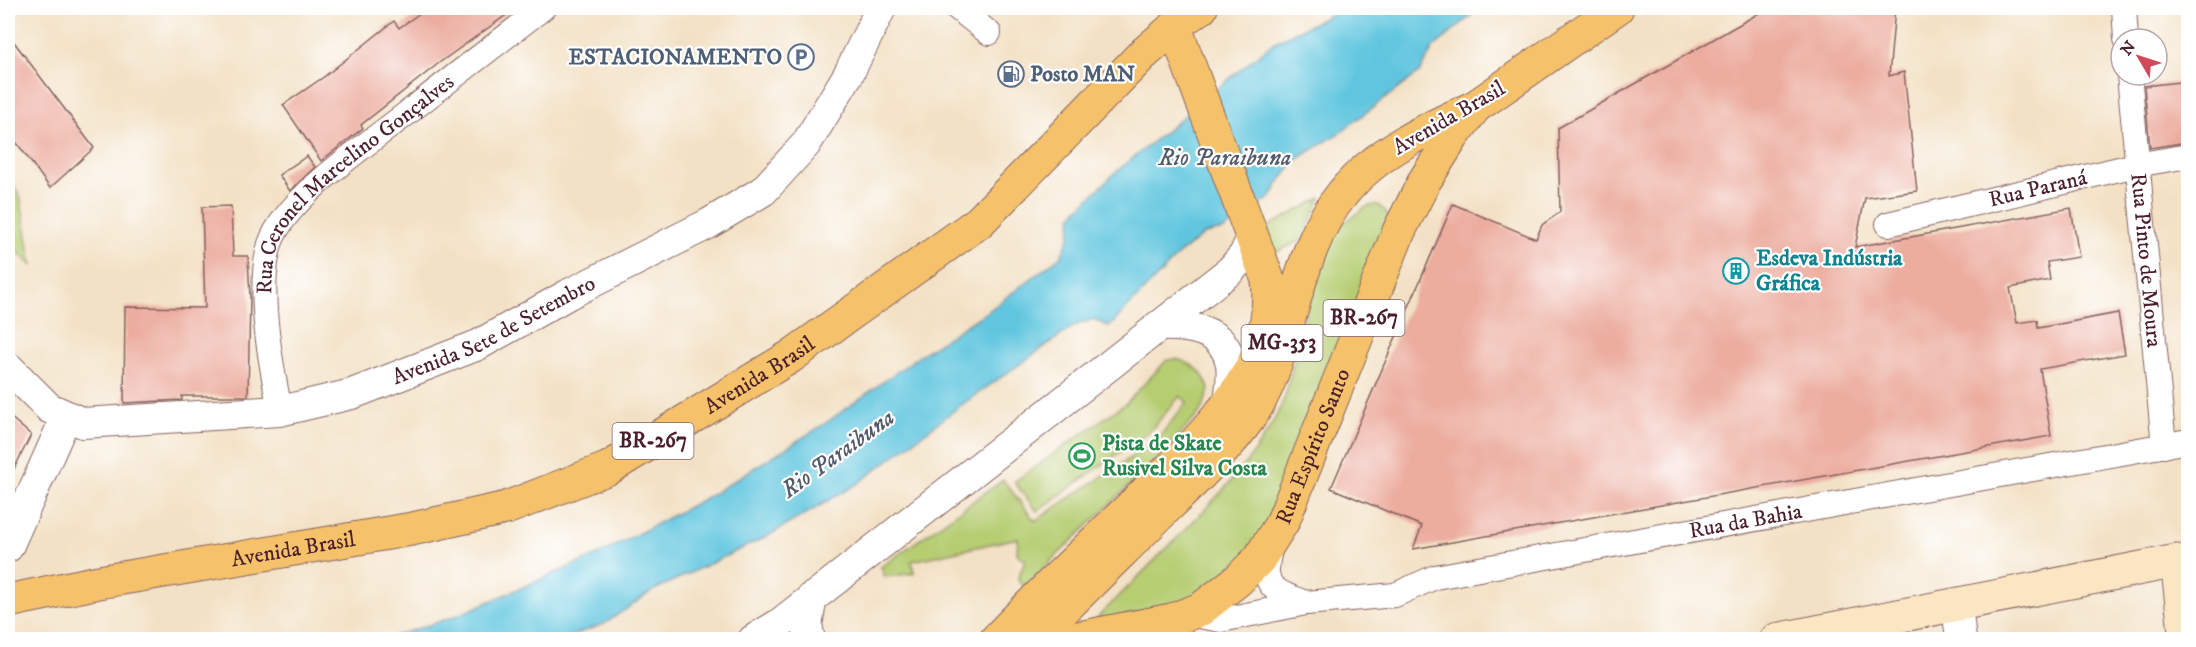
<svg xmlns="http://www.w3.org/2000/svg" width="2196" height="647" font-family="'IM FELL DW Pica',serif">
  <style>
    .green { fill: #b6cd72; stroke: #80764e; stroke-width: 1.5 }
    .water { fill: #61c6df; stroke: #567285; stroke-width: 1.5 }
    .building { fill: #ecac9e }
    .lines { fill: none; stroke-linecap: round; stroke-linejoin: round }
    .minor-casing { stroke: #856361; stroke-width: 26 }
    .tertiary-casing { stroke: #856361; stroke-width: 32 }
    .secondary-casing { stroke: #856361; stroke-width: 35 }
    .primary-casing { stroke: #856361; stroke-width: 35 }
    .trunk-casing { stroke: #856361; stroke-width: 35 }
    .minor { stroke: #fff; stroke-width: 24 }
    .tertiary { stroke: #fff; stroke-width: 30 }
    .secondary { stroke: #fbe6c4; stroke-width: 33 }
    .primary { stroke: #f5c16b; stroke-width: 33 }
    .trunk { stroke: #f5c16b; stroke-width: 33 }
    .labels { text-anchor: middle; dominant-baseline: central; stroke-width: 4.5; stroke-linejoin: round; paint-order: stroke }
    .shield { fill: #fff; stroke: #80626b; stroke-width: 1.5 }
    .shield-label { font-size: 21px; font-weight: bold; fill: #4a1f2b }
    .service-label { font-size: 22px; font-weight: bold; fill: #4e5e75; stroke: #fff; text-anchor: end }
    .street-label { font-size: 22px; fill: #4a1f2b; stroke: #fff }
    .culture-label { font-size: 22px; font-weight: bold; fill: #0d838f; stroke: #fff; text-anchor: start }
    .leisure-label { font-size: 22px; font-weight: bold; fill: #27864d; stroke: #fff; text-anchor: start }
    .water-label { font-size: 24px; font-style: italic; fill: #52596a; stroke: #fff }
  </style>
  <rect width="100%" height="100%" fill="#fff"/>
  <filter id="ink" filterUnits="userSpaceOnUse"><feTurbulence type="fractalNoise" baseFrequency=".0167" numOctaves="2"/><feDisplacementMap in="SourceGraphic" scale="12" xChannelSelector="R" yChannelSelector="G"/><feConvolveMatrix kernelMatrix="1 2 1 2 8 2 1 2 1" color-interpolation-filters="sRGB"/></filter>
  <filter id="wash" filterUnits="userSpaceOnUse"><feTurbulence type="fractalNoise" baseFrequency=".008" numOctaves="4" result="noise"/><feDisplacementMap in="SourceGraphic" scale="24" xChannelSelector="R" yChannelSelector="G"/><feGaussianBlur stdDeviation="1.35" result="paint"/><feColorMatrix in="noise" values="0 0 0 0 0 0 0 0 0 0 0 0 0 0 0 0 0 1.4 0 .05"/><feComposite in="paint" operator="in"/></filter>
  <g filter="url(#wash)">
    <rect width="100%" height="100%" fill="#f3e1c5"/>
    <g class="green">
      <polygon points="8,179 20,195 32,265 8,243"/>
      <polygon points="1321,198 1302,240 1275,253 1267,227"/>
      <path d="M1378 205 1385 211 1389 218 1264 531 1250 551 1199 594 1160 609 1094 621C1120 595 1146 569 1172 543 1215 500 1262 454 1285 397L1316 272 1339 226 1368 206Z"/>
      <path d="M1176 359C1192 363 1205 373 1209 390L1203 407 1196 417 1164 452 1024 587 1018 579 1025 560 1017 554 1018 538 912 561 914 573 885 577 881 567 1003 480 1035 521 1157 440 1187 402 1180 396 1150 431 1037 511 1014 482 1126 403 1167 360Z"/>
    </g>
    <polygon class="water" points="1344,8 1480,8 1433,48 1420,72 1335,136 1299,158 1280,181 1271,197 1224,230 1205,234 1182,251 1109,327 1094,319 1076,325 960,406 857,484 766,537 654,590 604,624 562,639 383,640 456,616 602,553 711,495 823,425 926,351 987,312 1061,256 1070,236 1072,215 1116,172 1273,43"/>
    <g id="blocks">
      <g class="building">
        <polygon points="427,8 516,8 439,63 361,125 363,128 321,161 283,105 325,76 394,21 399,28"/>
        <polygon points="1768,8 1895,8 1889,76 1904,72 1917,191 1865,198 1855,247 2071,208 2079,257 2047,262 2050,280 2010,288 2017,323 2037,320 2038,328 2118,313 2125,354 2040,369 2051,436 1413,549 1422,526 1331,488 1453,204 1536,239 1542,225 1560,212 1558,128"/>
        <polygon points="8,34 94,148 50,188 8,131"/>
        <polygon points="2188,81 2188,142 2150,148 2144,86"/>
        <polygon points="307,156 315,167 290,191 279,175"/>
        <polygon points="231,206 233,256 248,256 250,298 248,396 182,396 182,400 124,403 125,307 205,308 202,207"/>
        <polygon points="8,415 31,435 8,481"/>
      </g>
    </g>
  </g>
  <g filter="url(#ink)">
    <use href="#blocks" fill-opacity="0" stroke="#856361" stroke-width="1.5"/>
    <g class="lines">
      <g class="minor-casing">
        <g id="minor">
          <polyline points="957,8 989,33"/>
          <polyline points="2124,8 2126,39"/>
          <path id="s1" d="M2129 75 2164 446"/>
          <path id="s2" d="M1888 224 2136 165 2188 156"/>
          <path id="s3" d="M280 411C271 363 256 290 270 244 285 198 372 141 410 111 454 76 499 42 543 8"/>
          <path d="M1272 543C1260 584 1268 590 1306 603"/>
          <path id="s4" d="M1187 614 1221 620 1306 603 1395 595 1435 577 2188 441"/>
        </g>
      </g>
      <g class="tertiary-casing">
        <g id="tertiary">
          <path d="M1158 326C1186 325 1222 328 1230 360 1234 373 1230 389 1229 403"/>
          <path id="s5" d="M8 367 49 408 83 423 280 411 352 394 478 345 569 294 708 224 763 191 806 144 848 75 881 8"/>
          <polyline points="8,547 66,417"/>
          <polyline points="1957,605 1961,640"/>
          <polyline points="753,640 779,624 1231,270 1244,255 1252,237"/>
          <polyline points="810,640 807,625 812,597"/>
        </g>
      </g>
      <g class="secondary-casing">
        <polyline id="secondary" points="1776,640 2177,561 2186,640"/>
      </g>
      <g class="primary-casing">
        <g id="primary">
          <path d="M996 640C1044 589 1096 541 1146 492 1183 456 1223 418 1249 372 1265 345 1271 311 1268 280L1175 27"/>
          <path d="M1034 640C1076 596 1120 554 1163 511 1191 484 1220 456 1244 425 1271 390 1280 350 1292 308 1303 269 1316 225 1343 193 1376 152 1428 128 1475 107"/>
        </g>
      </g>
      <g class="trunk-casing">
        <g id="trunk">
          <path id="s6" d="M8 601 99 582 412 529 506 508 609 468 790 357 979 222 1142 55 1185 18 1201 8"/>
          <path id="s7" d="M1068 640 1172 620 1201 609 1238 580 1259 559 1283 521 1399 231 1425 180 1453 136 1475 107 1617 8"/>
        </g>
      </g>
      <use href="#minor" class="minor"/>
      <use href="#tertiary" class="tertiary"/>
      <use href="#secondary" class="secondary"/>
      <use href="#primary" class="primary"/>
      <use href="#trunk" class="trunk"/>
    </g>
  </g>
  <defs>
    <g id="parking-ring" transform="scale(1.35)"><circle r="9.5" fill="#fff" stroke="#5c6f8a" stroke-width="1.5"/><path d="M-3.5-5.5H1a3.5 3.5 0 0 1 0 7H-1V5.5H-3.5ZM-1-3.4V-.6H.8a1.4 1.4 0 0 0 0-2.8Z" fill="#5c6f8a"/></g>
    <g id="fuel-ring" transform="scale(1.35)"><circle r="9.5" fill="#fff" stroke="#5c6f8a" stroke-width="1.5"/><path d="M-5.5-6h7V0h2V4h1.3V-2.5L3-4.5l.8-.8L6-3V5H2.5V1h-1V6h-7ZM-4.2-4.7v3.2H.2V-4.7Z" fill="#5c6f8a"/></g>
    <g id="building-ring" transform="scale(1.35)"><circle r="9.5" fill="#fff" stroke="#0f9aa8" stroke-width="1.5"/><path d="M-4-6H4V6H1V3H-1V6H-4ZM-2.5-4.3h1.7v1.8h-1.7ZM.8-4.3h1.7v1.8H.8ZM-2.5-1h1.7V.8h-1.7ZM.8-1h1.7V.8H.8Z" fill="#0f9aa8"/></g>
    <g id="stadium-ring" transform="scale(1.35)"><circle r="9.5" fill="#fff" stroke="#2e9e5b" stroke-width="1.5"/><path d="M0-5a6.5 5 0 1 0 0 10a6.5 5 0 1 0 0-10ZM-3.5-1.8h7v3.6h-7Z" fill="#2e9e5b"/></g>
  </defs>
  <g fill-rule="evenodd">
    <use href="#parking-ring" x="801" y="57"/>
    <use href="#fuel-ring" x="1011" y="74"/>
    <use href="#building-ring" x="1736" y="271"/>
    <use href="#stadium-ring" x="1082" y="456"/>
  </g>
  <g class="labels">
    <g class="shield">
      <rect x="1323.5" y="300" width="81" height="36" rx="4.5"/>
      <rect x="1241.5" y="325" width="81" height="36" rx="4.5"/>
      <rect x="612.5" y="423" width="81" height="36" rx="4.5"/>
    </g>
    <g class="shield-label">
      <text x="1364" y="318">BR-267</text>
      <text x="1282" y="343">MG-353</text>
      <text x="653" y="441">BR-267</text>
    </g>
    <g class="service-label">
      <text x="782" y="57">ESTACIONAMENTO</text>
      <text x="1030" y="74" text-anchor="start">Posto MAN</text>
    </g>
    <g class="street-label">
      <text transform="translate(1449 118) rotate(-30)">Avenida Brasil</text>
      <text stroke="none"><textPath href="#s2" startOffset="154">Rua Paraná</textPath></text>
      <text stroke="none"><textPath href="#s3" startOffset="267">Rua Ceronel Marcelino Gonçalves</textPath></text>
      <text stroke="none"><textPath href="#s1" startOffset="186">Rua Pinto de Moura</textPath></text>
      <text stroke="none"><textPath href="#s5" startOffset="522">Avenida Sete de Setembro</textPath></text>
      <text stroke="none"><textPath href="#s6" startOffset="794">Avenida Brasil</textPath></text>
      <text stroke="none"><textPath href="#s7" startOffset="339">Rua Espírito Santo</textPath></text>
      <text stroke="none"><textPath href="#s4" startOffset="570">Rua da Bahia</textPath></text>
      <text stroke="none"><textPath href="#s6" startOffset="290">Avenida Brasil</textPath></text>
    </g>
    <g class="culture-label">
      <text x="1756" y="258">Esdeva Indústria<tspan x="1756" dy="25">Gráfica</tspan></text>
    </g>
    <g class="leisure-label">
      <text x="1102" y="443">Pista de Skate<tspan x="1102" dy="25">Rusivel Silva Costa</tspan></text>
    </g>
    <g class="water-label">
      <text x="1225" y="158">Rio Paraibuna</text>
      <text transform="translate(838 454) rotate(-36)">Rio Paraibuna</text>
    </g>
  </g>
  <rect width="2196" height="647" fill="none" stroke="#fff" stroke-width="30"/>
  <g transform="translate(2139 57) rotate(309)"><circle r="28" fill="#ffffff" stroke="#b7a5aa" stroke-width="1.5"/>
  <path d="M0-4.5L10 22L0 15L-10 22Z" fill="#d1495b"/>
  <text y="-9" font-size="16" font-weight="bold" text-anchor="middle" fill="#4a1f2b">N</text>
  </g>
</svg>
